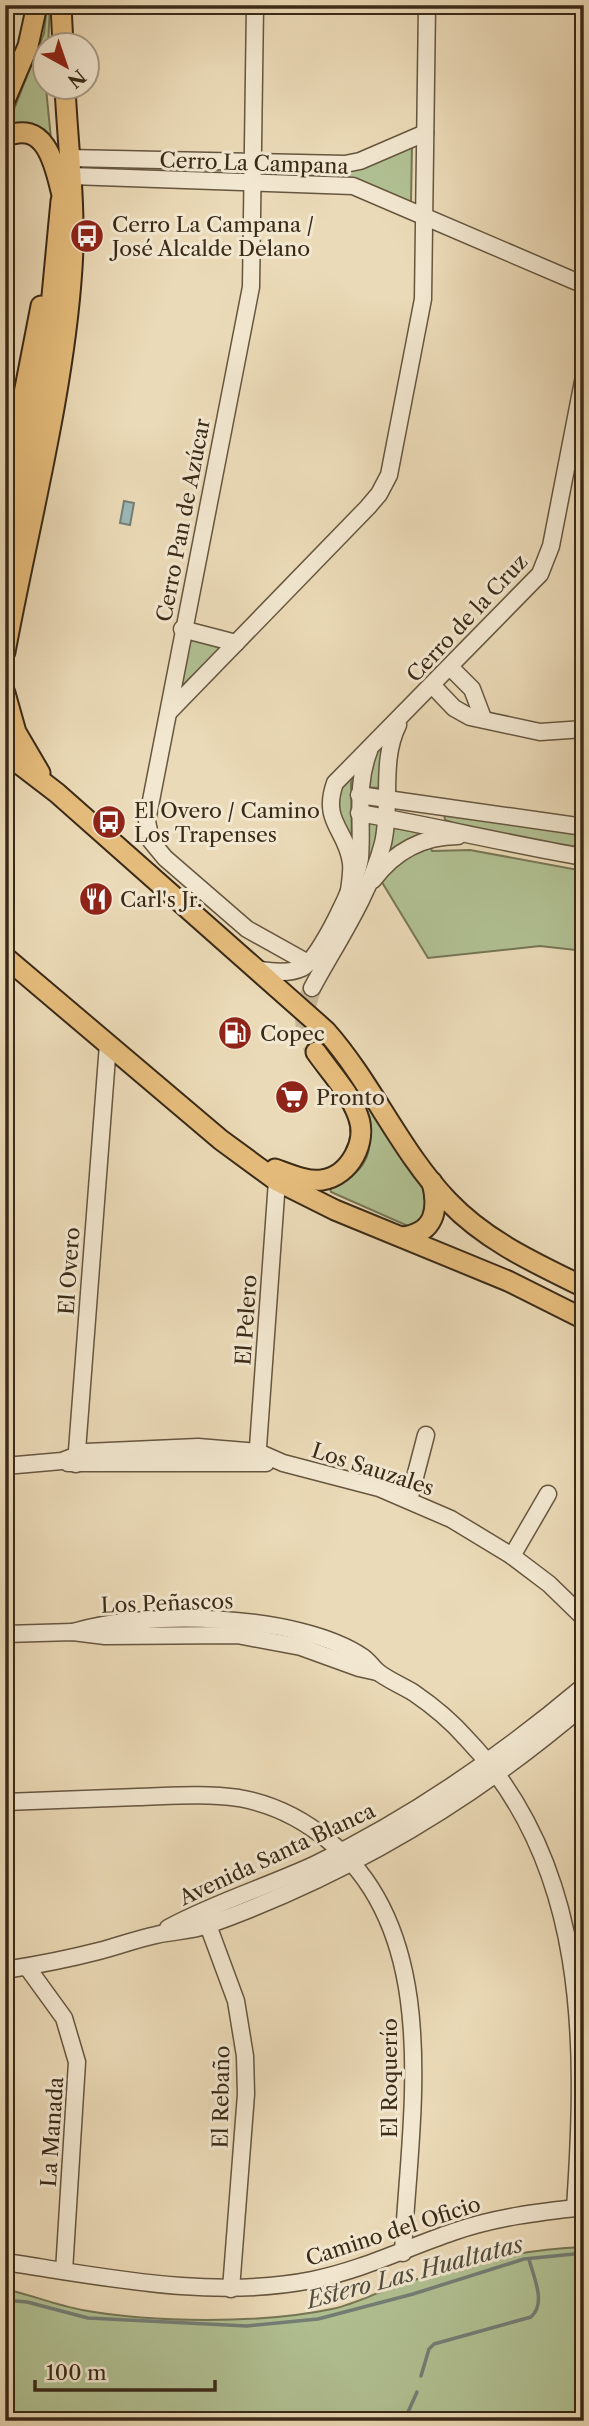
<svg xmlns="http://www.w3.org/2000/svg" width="589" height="2426" font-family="'Libre Caslon Text',serif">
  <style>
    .green { fill: #b1c193; stroke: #767655; stroke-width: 2 }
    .water { fill: #9bb8b7; stroke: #747f77; stroke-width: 2 }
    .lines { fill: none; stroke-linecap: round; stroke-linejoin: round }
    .stream { stroke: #747f77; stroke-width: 3.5 }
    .major-tunnel { stroke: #c8b797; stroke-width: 19; stroke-dasharray: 19 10; stroke-linecap: butt }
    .minor-casing { stroke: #66563f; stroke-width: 19 }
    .major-casing { stroke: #3a2a17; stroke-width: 23 }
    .minor { stroke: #f2e7d0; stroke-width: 16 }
    .major { stroke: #e6bd7c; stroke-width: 19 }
    .labels { text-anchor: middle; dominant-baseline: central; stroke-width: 6; stroke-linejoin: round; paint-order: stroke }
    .street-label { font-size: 21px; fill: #3a2a17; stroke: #f2e7d0 }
    .poi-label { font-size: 21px; fill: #3a2a17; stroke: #f2e7d0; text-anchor: start }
    .water-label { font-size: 23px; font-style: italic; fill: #524e3f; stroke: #f2e7d0 }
  </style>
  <rect width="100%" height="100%" fill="#ebdab7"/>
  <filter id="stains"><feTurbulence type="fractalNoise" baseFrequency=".00286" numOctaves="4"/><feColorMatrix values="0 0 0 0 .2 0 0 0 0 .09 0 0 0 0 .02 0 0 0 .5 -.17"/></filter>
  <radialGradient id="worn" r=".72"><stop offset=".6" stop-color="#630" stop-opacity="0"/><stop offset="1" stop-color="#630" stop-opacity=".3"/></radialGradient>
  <g class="green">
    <polygon points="47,5 50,5 46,88 51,139 5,132 44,33"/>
    <polygon points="412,144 411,203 346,176 99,174 99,166 346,172"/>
    <polygon points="192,640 221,648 182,686 179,684 189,643"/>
    <polygon points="382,740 380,788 364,787 365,768"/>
    <polygon points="356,765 351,783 352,852 333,817 340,780"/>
    <polygon points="444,813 584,834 584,850 492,835 445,820"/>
    <polygon points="367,820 382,825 360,888 364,874"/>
    <polygon points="389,827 429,834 379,863"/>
    <polygon points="430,846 432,851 470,850 584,871 584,951 540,946 428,958 380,879 409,855"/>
    <path d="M356 1085 437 1202 417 1230 331 1192 330 1188C384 1167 375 1127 348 1088Z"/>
    <path d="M584 2247V2421H5V2289C31 2295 56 2305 82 2310 153 2323 261 2324 332 2309 356 2304 379 2291 402 2284 462 2264 521 2249 584 2247Z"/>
  </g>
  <polygon class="water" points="124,501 134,503 130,525 120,523"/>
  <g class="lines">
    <g class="stream">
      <polyline points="5,2300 27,2302 88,2318 247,2326 318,2319 413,2294 524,2259 584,2253"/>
      <path d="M421 2376 429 2349 434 2344 531 2317C547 2303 533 2276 529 2259"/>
      <polyline points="404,2421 417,2392"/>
    </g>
    <path class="major-tunnel" d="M312 988C303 1015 300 1028 316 1052"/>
    <g class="minor-casing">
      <g id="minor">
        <polyline points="255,5 251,287 147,821 151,841 165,858 247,929 308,963"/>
        <polyline points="68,158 345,164 360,161 425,133"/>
        <polyline points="71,176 353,186 584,285"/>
        <polyline points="182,629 236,643"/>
        <polyline points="451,668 472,689 483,718"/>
        <polyline points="433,686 454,708 470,717 540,732 584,729"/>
        <polyline points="169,712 368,507 379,494 389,475 423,299 427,5"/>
        <polyline points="359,795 584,827"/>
        <path d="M359 813C434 826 508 844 584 857"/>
        <path d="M373 880C394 852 423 836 458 836"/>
        <path d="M349 891C350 882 352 872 351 863 347 830 321 822 335 783L540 574 551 546 584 376"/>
        <path d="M260 970C273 972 289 974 302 968 320 959 358 878 360 858 363 821 355 787 369 751"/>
        <path d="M312 988C337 942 370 894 383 843 392 804 380 761 398 725"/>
        <polyline points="257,1461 277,1181"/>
        <polyline points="68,1463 266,1463"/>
        <polyline points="76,1464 108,1044"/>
        <polyline points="5,1466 62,1461 86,1452 198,1447 258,1452 283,1463 379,1488 451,1519 512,1556 549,1584 584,1618"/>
        <polyline points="409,1500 426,1435"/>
        <polyline points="512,1556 548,1494"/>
        <path d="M73 1632C145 1610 298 1613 363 1657 369 1661 372 1667 378 1672 388 1680 403 1686 414 1693 433 1706 451 1721 466 1738 589 1865 586 2044 575 2208"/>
        <polyline points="5,1634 73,1632 105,1636 237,1635 301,1647 359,1668 377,1672"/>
        <path d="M5 1802C49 1800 94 1799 138 1797 171 1796 205 1793 239 1798 272 1804 303 1819 329 1841 446 1936 409 2122 403 2253"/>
        <polyline points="205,1917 236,2001 245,2056 246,2094 231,2289"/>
        <path d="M168 1928C214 1903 266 1887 314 1865 412 1818 501 1756 584 1686"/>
        <polyline points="27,1967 64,2018 77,2062 64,2271"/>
        <path d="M5 1970C37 1965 68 1959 99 1951 118 1946 137 1939 156 1935 173 1931 191 1931 208 1925 345 1876 473 1800 584 1705"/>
        <path d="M5 2262C106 2277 211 2300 312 2280 362 2270 406 2248 453 2232 496 2217 539 2212 584 2207"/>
      </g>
    </g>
    <g class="major-casing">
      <g id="major">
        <polyline points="61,5 63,46"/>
        <polyline points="5,100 28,46 37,5"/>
        <path d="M5 137C46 118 55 166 62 195"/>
        <polyline points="5,491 41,306"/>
        <polyline points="5,574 46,359 61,201"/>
        <path d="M5 652C28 528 64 393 72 268 76 208 68 148 65 88"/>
        <polyline points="5,693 16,732 40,773"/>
        <path d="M5 753 57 793 326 1031C372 1083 400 1151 448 1201 486 1241 535 1263 584 1287"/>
        <polyline points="5,957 221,1140 277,1181 335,1210 508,1281 584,1319"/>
        <path d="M275 1169C289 1174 307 1182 322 1180 350 1176 368 1141 358 1116 350 1093 330 1072 316 1052"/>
        <path d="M402 1237C435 1233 439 1210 432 1182"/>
      </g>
    </g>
    <use href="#minor" class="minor"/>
    <use href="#major" class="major"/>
  </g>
  <defs>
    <g id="bus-disc" transform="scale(1.75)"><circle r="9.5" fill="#8f2418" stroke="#f2e7d0"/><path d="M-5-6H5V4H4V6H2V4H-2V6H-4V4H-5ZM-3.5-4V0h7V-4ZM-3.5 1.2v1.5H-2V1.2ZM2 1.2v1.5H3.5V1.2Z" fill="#fff"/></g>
    <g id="restaurant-disc" transform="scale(1.75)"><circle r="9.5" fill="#8f2418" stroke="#f2e7d0"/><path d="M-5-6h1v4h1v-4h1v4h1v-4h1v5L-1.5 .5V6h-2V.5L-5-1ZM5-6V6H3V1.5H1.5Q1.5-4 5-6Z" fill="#fff"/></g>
    <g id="fuel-disc" transform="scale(1.75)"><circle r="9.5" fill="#8f2418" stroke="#f2e7d0"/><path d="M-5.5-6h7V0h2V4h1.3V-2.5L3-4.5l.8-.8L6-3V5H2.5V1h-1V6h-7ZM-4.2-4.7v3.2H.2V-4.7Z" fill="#fff"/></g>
    <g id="supermarket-disc" transform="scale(1.75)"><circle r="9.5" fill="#8f2418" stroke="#f2e7d0"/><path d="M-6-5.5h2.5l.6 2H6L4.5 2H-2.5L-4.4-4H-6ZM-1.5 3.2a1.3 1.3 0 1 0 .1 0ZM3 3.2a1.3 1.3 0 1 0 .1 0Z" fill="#fff"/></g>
  </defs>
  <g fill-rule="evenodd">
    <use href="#bus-disc" x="87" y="236"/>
    <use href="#bus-disc" x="109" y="822"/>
    <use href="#restaurant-disc" x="96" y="899"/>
    <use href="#fuel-disc" x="235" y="1033"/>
    <use href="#supermarket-disc" x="292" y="1097"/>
  </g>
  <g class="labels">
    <g class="street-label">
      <text transform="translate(254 163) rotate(2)">Cerro La Campana</text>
      <text transform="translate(183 520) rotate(-79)">Cerro Pan de Azúcar</text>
      <text transform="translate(467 618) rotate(-47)">Cerro de la Cruz</text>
      <text transform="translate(69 1271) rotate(-86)">El Overo</text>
      <text transform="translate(246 1320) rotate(-86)">El Pelero</text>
      <text transform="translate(373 1469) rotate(18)">Los Sauzales</text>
      <text transform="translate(167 1603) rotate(-2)">Los Peñascos</text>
      <text transform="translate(277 1854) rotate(-25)">Avenida Santa Blanca</text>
      <text transform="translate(389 2078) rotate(-90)">El Roquerío</text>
      <text transform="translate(221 2097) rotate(-89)">El Rebaño</text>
      <text transform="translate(52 2132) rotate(-86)">La Manada</text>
      <text transform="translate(393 2231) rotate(-18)">Camino del Oficio</text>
    </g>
    <g class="poi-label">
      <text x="112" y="224">Cerro La Campana /<tspan x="112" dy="24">José Alcalde Delano</tspan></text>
      <text x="134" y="810">El Overo / Camino<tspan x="134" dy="24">Los Trapenses</tspan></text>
      <text x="120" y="899">Carl's Jr.</text>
      <text x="260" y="1033">Copec</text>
      <text x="316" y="1097">Pronto</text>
    </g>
    <g class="water-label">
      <text transform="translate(415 2272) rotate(-15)">Estero Las Hualtatas</text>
    </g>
  </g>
  <rect width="589" height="2426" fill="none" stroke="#ebdab7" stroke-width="28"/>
  <rect x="7" y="7" width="575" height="2412" fill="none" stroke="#3a2a17" stroke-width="3.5"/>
  <rect x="14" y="14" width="561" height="2398" fill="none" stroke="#3a2a17" stroke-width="2"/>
  <g transform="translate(66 66) rotate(140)"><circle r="33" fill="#f2e7d0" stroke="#a89b86" stroke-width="2"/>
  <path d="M0-5L12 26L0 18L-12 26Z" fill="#8f2418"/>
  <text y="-10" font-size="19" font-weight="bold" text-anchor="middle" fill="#3a2a17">N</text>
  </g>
  <path d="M35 2380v10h180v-10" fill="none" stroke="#3a2a17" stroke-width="3.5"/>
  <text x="46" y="2380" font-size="21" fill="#3a2a17" stroke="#f2e7d0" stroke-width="5" paint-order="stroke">100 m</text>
  <rect width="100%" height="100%" filter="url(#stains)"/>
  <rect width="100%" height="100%" fill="url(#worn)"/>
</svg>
